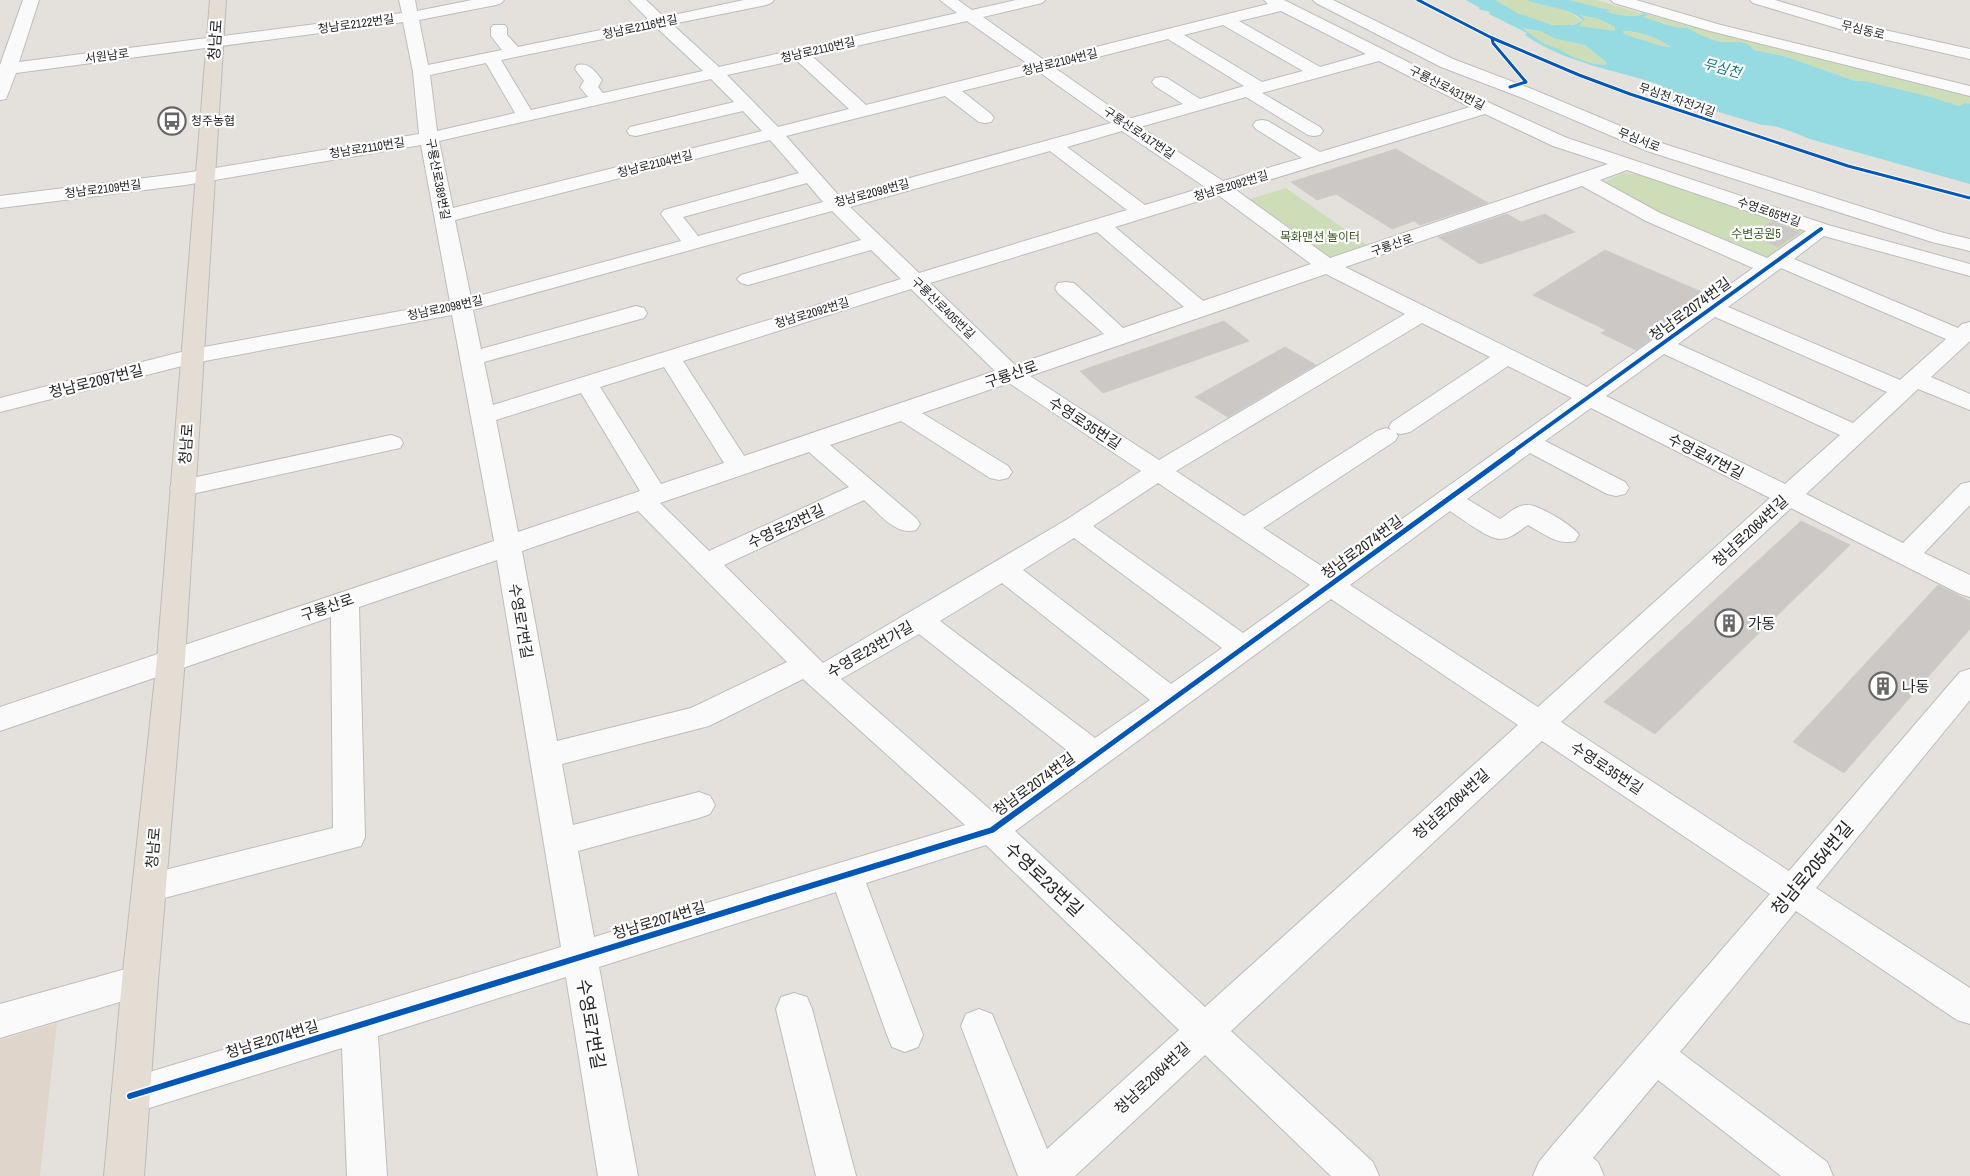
<svg xmlns="http://www.w3.org/2000/svg" width="1970" height="1176" font-family="'Archivo Narrow','Noto Sans KR',sans-serif">
  <style>
    .education { fill: #dfd5cb }
    .green { fill: #cdddb7 }
    .water { fill: #95dbe1; fill-rule: evenodd }
    .building { fill: #ccc8c6; stroke: #cfccc8 }
    .lines { fill: none; stroke-linecap: round; stroke-linejoin: round }
    .minor-casing { stroke: #bebdbd; stroke-width: 2 }
    .major-casing { stroke: #bebcbb; stroke-width: 2 }
    .minor { fill: #fbfafa; fill-rule: evenodd }
    .major { fill: #e3ddd3; fill-rule: evenodd }
    .cycleway-far3-casing { stroke: #fff; stroke-width: 5 }
    .cycleway-far2-casing { stroke: #fff; stroke-width: 6 }
    .cycleway-far1-casing { stroke: #fff; stroke-width: 8 }
    .cycleway-casing { stroke: #fff; stroke-width: 9 }
    .cycleway-far3 { stroke: #0057b8; stroke-width: 3 }
    .cycleway-far2 { stroke: #0057b8; stroke-width: 4 }
    .cycleway-far1 { stroke: #0057b8; stroke-width: 5 }
    .cycleway { stroke: #0057b8; stroke-width: 6 }
    .labels { text-anchor: middle; dominant-baseline: central; stroke-width: 4.5; stroke-linejoin: round; paint-order: stroke }
    .far-street-label { font-size: 12px; fill: #262626; stroke: #fff }
    .far-poi-label { font-size: 12px; fill: #262626; stroke: #fff; text-anchor: start }
    .far-park-label { font-size: 12px; fill: #365c1e; stroke: #fff }
    .far-water-label { font-size: 14px; font-style: italic; fill: #187789; stroke: #fff }
    .street-label { font-size: 15px; fill: #262626; stroke: #fff }
    .poi-label { font-size: 15px; fill: #262626; stroke: #fff; text-anchor: start }
    .near-street-label { font-size: 18px; fill: #262626; stroke: #fff }
  </style>
  <rect width="100%" height="100%" fill="#e4e0dc"/>
  <polygon class="education" points="57,1023 40,1176 0,1176 0,1040"/>
  <g class="green">
    <path d="M1495 0H1527L1538 4 1566 10 1583 21C1577 26 1572 24 1565 25 1539 26 1516 14 1495 0Z"/>
    <path d="M1561 0H1597L1643 14C1633 19 1612 13 1601 10H1609Z"/>
    <polygon points="1579,15 1599,19 1615,27 1615,31 1578,26 1585,19"/>
    <polygon points="1649,15 1970,96 1970,104 1965,103 1959,106 1931,97 1865,81 1855,81 1784,56 1754,50 1749,45 1720,42 1698,34 1688,28 1674,27 1642,17"/>
    <polygon points="1521,28 1540,31 1556,39 1585,45 1606,62 1606,65 1594,64 1573,57 1559,49 1543,43"/>
    <path d="M1623 31C1639 32 1659 38 1672 47L1661 46 1624 34Z"/>
    <polygon points="1623,173 1652,176 1808,230 1763,260 1663,216 1602,183"/>
    <polygon points="1286,188 1367,245 1320,261 1241,202"/>
  </g>
  <path class="water" d="M1466 0H1495L1517 13 1552 25H1574L1583 21C1573 8 1543 7 1527 0H1569L1609 10 1610 11H1605C1614 14 1634 19 1643 14L1640 12 1649 15 1643 17 1674 27 1688 28 1698 34 1720 42H1741L1749 45 1754 50 1784 56 1855 81H1865L1931 97 1959 106 1965 103 1970 104V184L1810 139C1798 134 1775 124 1762 125L1696 105 1682 97 1662 92 1664 89 1658 84C1614 70 1563 62 1525 35L1527 33 1489 14 1490 12 1478 9 1480 8ZM1580 15 1599 19 1615 27V31L1579 26 1585 19ZM1522 28 1540 31 1556 39 1585 45 1606 62V65L1594 64 1573 57 1559 49 1543 43ZM1623 31C1638 31 1659 38 1671 47L1661 46 1624 34Z"/>
  <g class="building">
    <polygon points="1396,149 1488,203 1420,225 1414,221 1392,229 1336,194 1317,200 1291,182"/>
    <polygon points="1507,214 1521,222 1545,214 1575,232 1480,264 1438,237"/>
    <polygon points="1772,221 1785,226 1800,232 1778,247 1751,235"/>
    <polygon points="1605,250 1644,267 1711,296 1636,350 1601,333 1606,330 1533,295"/>
    <polygon points="1224,321 1249,341 1103,393 1080,371"/>
    <polygon points="1285,347 1316,365 1228,417 1195,397"/>
    <polygon points="1801,521 1850,545 1655,734 1604,702"/>
    <polygon points="1938,585 1970,601 1970,629 1844,773 1793,742"/>
  </g>
  <g class="lines">
    <g class="minor-casing">
      <g id="minor">
        <path d="M23 0H39L19 62 402 13 399 0H415L417 11 472 0H504L501 3 496 5 419 20 428 65 502 50 491 36V28L493 25H505L507 28V35L518 47 649 20 629 0H646L664 17 744 0H774L771 3 766 5 672 24 719 67 957 13 940 0H958L972 10 1016 0H1045L1042 3 983 17 1044 60 1268 4 1264 0H1284L1492 104 1567 138 1828 225 1970 264V276L1824 236 1794 259 1958 328 1962 324 1970 322V341L1931 377 1970 394V410L1918 389 1806 494 1903 543 1961 484 1970 482V505L1924 553 1970 575V597L1960 594 1791 508 1561 722 1789 871 1960 672 1970 669V700L1816 888 1970 988V1024L1957 1020 1796 911 1680 1052 1827 1162 1833 1176H1781L1658 1080 1593 1158 1598 1162 1604 1176H1533L1539 1162 1552 1146 1770 894 1542 741 1231 1031 1373 1162 1379 1176H1331L1205 1055 1075 1176H1018L961 1026 966 1014 979 1009 992 1014 1047 1149 1179 1030 986 845 866 883 923 1035 918 1047 905 1052 892 1047 887 1035 836 892 599 967 638 1176H598L566 977 378 1036 387 1176H347L342 1048 130 1114 117 1109 111 1096 117 1083 130 1078 561 947 497 560 359 607 365 837 361 846 149 902 137 898 132 888 137 878 149 874 333 828 331 617 0 731V707L494 541 452 315 194 363 0 412V398L193 349 450 302 421 145 185 185 0 208V196L185 173 419 134 413 72 403 22 16 73 6 99 0 100V65ZM1281 11 1366 54 1320 67 1239 21ZM967 21 1028 64 866 105 812 56ZM1223 25 1303 71 1262 82 1184 35ZM657 28 703 71 603 93 598 87 602 80C595 71 589 62 577 65L575 69 584 81 580 87 588 97 531 110 501 60ZM1168 39 1244 86 1200 99 1167 78 1161 77 1155 78 1152 82 1155 86 1183 104 1128 119 1055 68ZM796 60 849 109 778 127 727 75ZM1379 61 1470 107 1320 152 1268 121 1262 120 1256 121 1253 125 1256 129 1302 158 1223 181 1140 127 1246 97 1308 135 1314 136 1320 135 1323 131 1320 127 1262 93ZM486 63 515 113 437 131 430 75ZM1039 72 1111 123 840 197 786 136 945 96 979 122 985 123 991 122 994 118 991 114 962 91ZM711 79 734 102 630 127 627 131 630 135 636 136 743 111 762 131 453 208 439 141ZM1485 114 1553 146 1608 164 1330 258 1236 190ZM1122 131 1205 187 1145 205 1067 147ZM770 140 799 173 664 210 661 214 681 241 471 298 455 220ZM1050 151 1127 210 919 273 850 207ZM1627 170 1806 231 1767 258 1660 213 1600 180ZM807 183 823 202 698 236 683 217ZM1582 186 1646 221 1753 268 1587 387 1345 267ZM1218 195 1311 264 1203 301 1115 227ZM832 211 861 240 741 275 737 279 741 283 748 285 755 283 871 250 901 279 493 405 484 362 644 318 647 313 644 308 636 306 481 349 473 310ZM1097 232 1184 307 1123 328 1074 283 1066 282 1058 283 1055 288 1058 293 1104 334 1015 365 930 283ZM1781 268 1946 339 1900 380 1728 307ZM1326 274 1405 314 1159 460 1030 376ZM911 289 995 371 744 456 683 361ZM1715 317 1887 392 1853 423 1678 344ZM1422 323 1490 357 1392 422 1389 427 1391 430 1386 428 1377 431 1244 516 1176 471ZM1664 354 1840 435 1785 484 1606 396ZM1508 366 1572 398 1329 571 1263 528 1395 441 1398 436 1396 433 1401 434 1410 432ZM664 367 724 463 661 484 600 387ZM1009 383 1141 471 1066 520 823 663 724 565 864 500C879 513 895 536 916 530L920 524 916 518 830 445 901 421 990 478 999 480 1008 478 1012 472 1008 466 922 413ZM581 393 640 491 518 532 496 420ZM1591 408 1770 498 1538 707 1350 585 1450 511C1461 518 1489 540 1501 539 1511 539 1520 530 1528 525 1543 533 1558 546 1575 541L1579 535C1574 526 1539 505 1528 505 1518 504 1508 514 1500 519L1467 499 1530 453 1607 494 1616 496 1625 494 1629 488 1625 482 1545 441ZM809 452 849 487 709 551 660 503ZM1158 483 1310 585 1243 633 1093 526ZM638 511 787 662 691 708 557 741 522 551ZM1074 538 1222 648 1171 684 1023 570ZM1002 583 1150 700 1095 738 940 621ZM1331 599 1518 725 1205 1007 1015 831ZM919 634 1073 755 993 812 841 679ZM803 679 965 825 594 937 578 851 699 818 710 814 715 805 710 796 699 792 573 825 562 764 709 726Z"/>
        <polygon points="1313,0 1333,0 1453,59 1532,89 1661,143 1944,233 1970,239 1970,251 1932,242 1647,151 1520,97 1441,67 1316,3"/>
        <polygon points="1611,0 1636,0 1721,25 1970,86 1970,96 1710,31 1614,3"/>
        <polygon points="1750,0 1775,0 1853,23 1970,49 1970,59 1843,30 1753,3"/>
        <polygon points="391,435 400,438 403,443 400,448 183,496 174,494 170,488 174,482 183,480"/>
        <polygon points="140,965 153,970 158,981 153,992 0,1038 0,1004"/>
        <polygon points="794,993 807,997 812,1009 856,1176 816,1176 776,1009 781,997"/>
      </g>
    </g>
    <g class="major-casing">
      <polygon id="major" points="210,0 226,0 185,659 158,981 144,1176 104,1176 122,981 157,659"/>
    </g>
    <use href="#minor" class="minor"/>
    <use href="#major" class="major"/>
    <g class="cycleway-far3-casing">
      <g id="cycleway-far3">
        <polyline points="1418,0 1492,38 1579,75 1630,94 1848,166 1970,198"/>
        <polyline points="1492,38 1493,43 1526,82 1510,87"/>
      </g>
    </g>
    <g class="cycleway-far2-casing">
      <polyline id="cycleway-far2" points="1511,453 1821,229"/>
    </g>
    <g class="cycleway-far1-casing">
      <polyline id="cycleway-far1" points="1071,773 1513,452"/>
    </g>
    <g class="cycleway-casing">
      <polyline id="cycleway" points="130,1096 992,830 1072,772"/>
    </g>
    <use href="#cycleway-far3" class="cycleway-far3"/>
    <use href="#cycleway-far2" class="cycleway-far2"/>
    <use href="#cycleway-far1" class="cycleway-far1"/>
    <use href="#cycleway" class="cycleway"/>
  </g>
  <defs>
    <g id="bus-ring" transform="scale(1.4375)"><circle r="9.5" fill="#fff" stroke="#686766" stroke-width="1.5"/><path d="M-5-6H5V4H4V6H2V4H-2V6H-4V4H-5ZM-3.5-4V0h7V-4ZM-3.5 1.2v1.5H-2V1.2ZM2 1.2v1.5H3.5V1.2Z" fill="#686766"/></g>
    <g id="building-ring" transform="scale(1.4375)"><circle r="9.5" fill="#fff" stroke="#686766" stroke-width="1.5"/><path d="M-4-6H4V6H1V3H-1V6H-4ZM-2.5-4.3h1.7v1.8h-1.7ZM.8-4.3h1.7v1.8H.8ZM-2.5-1h1.7V.8h-1.7ZM.8-1h1.7V.8H.8Z" fill="#686766"/></g>
  </defs>
  <g fill-rule="evenodd">
    <use href="#bus-ring" x="172" y="121"/>
    <use href="#building-ring" x="1729" y="623"/>
    <use href="#building-ring" x="1883" y="686"/>
  </g>
  <g class="labels">
    <g class="far-street-label">
      <text transform="translate(356 24) rotate(-8)">청남로2122번길</text>
      <text transform="translate(640 27) rotate(-12)">청남로2116번길</text>
      <text transform="translate(1863 30) rotate(14)">무심동로</text>
      <text transform="translate(818 50) rotate(-13)">청남로2110번길</text>
      <text transform="translate(107 56) rotate(-7)">서원남로</text>
      <text transform="translate(1060 62) rotate(-14)">청남로2104번길</text>
      <text transform="translate(1447 88) rotate(27)">구룡산로431번길</text>
      <text transform="translate(1677 100) rotate(19)">무심천 자전거길</text>
      <text transform="translate(1139 133) rotate(34)">구룡산로417번길</text>
      <text transform="translate(1639 140) rotate(22)">무심서로</text>
      <text transform="translate(367 148) rotate(-9)">청남로2110번길</text>
      <text transform="translate(655 164) rotate(-14)">청남로2104번길</text>
      <text transform="translate(438 179) rotate(79)">구룡산로389번길</text>
      <text transform="translate(1231 186) rotate(-17)">청남로2092번길</text>
      <text transform="translate(103 189) rotate(-7)">청남로2109번길</text>
      <text transform="translate(872 193) rotate(-15)">청남로2098번길</text>
      <text transform="translate(1769 212) rotate(19)">수영로65번길</text>
      <text transform="translate(1392 245) rotate(-19)">구룡산로</text>
      <text transform="translate(445 308) rotate(-12)">청남로2098번길</text>
      <text transform="translate(943 308) rotate(44)">구룡산로405번길</text>
      <text transform="translate(812 313) rotate(-17)">청남로2092번길</text>
    </g>
    <g class="far-poi-label">
      <text x="191" y="121">청주농협</text>
    </g>
    <g class="far-park-label">
      <text x="1756" y="234">수변공원5</text>
      <text x="1320" y="237">목화맨션 놀이터</text>
    </g>
    <g class="far-water-label">
      <text transform="translate(1722 68) rotate(15)">무심천</text>
    </g>
    <g class="street-label">
      <text transform="translate(215 40) rotate(-86)">청남로</text>
      <text transform="translate(1690 309) rotate(-36)">청남로2074번길</text>
      <text transform="translate(1011 374) rotate(-19)">구룡산로</text>
      <text transform="translate(96 381) rotate(-14)">청남로2097번길</text>
      <text transform="translate(1085 423) rotate(33)">수영로35번길</text>
      <text transform="translate(186 444) rotate(-86)">청남로</text>
      <text transform="translate(1706 456) rotate(27)">수영로47번길</text>
      <text transform="translate(786 526) rotate(-25)">수영로23번길</text>
      <text transform="translate(1750 531) rotate(-43)">청남로2064번길</text>
      <text transform="translate(1362 547) rotate(-36)">청남로2074번길</text>
      <text transform="translate(327 607) rotate(-19)">구룡산로</text>
      <text transform="translate(521 621) rotate(80)">수영로7번길</text>
      <text transform="translate(870 649) rotate(-30)">수영로23번가길</text>
      <text transform="translate(1607 768) rotate(33)">수영로35번길</text>
      <text transform="translate(1034 784) rotate(-36)">청남로2074번길</text>
      <text transform="translate(1451 804) rotate(-42)">청남로2064번길</text>
      <text transform="translate(153 848) rotate(-85)">청남로</text>
      <text transform="translate(659 920) rotate(-17)">청남로2074번길</text>
      <text transform="translate(272 1039) rotate(-17)">청남로2074번길</text>
      <text transform="translate(1152 1078) rotate(-43)">청남로2064번길</text>
    </g>
    <g class="poi-label">
      <text x="1748" y="623">가동</text>
      <text x="1902" y="686">나동</text>
    </g>
    <g class="near-street-label">
      <text transform="translate(1812 868) rotate(-50)">청남로2054번길</text>
      <text transform="translate(1044 879) rotate(43)">수영로23번길</text>
      <text transform="translate(591 1024) rotate(80)">수영로7번길</text>
    </g>
  </g>
</svg>
